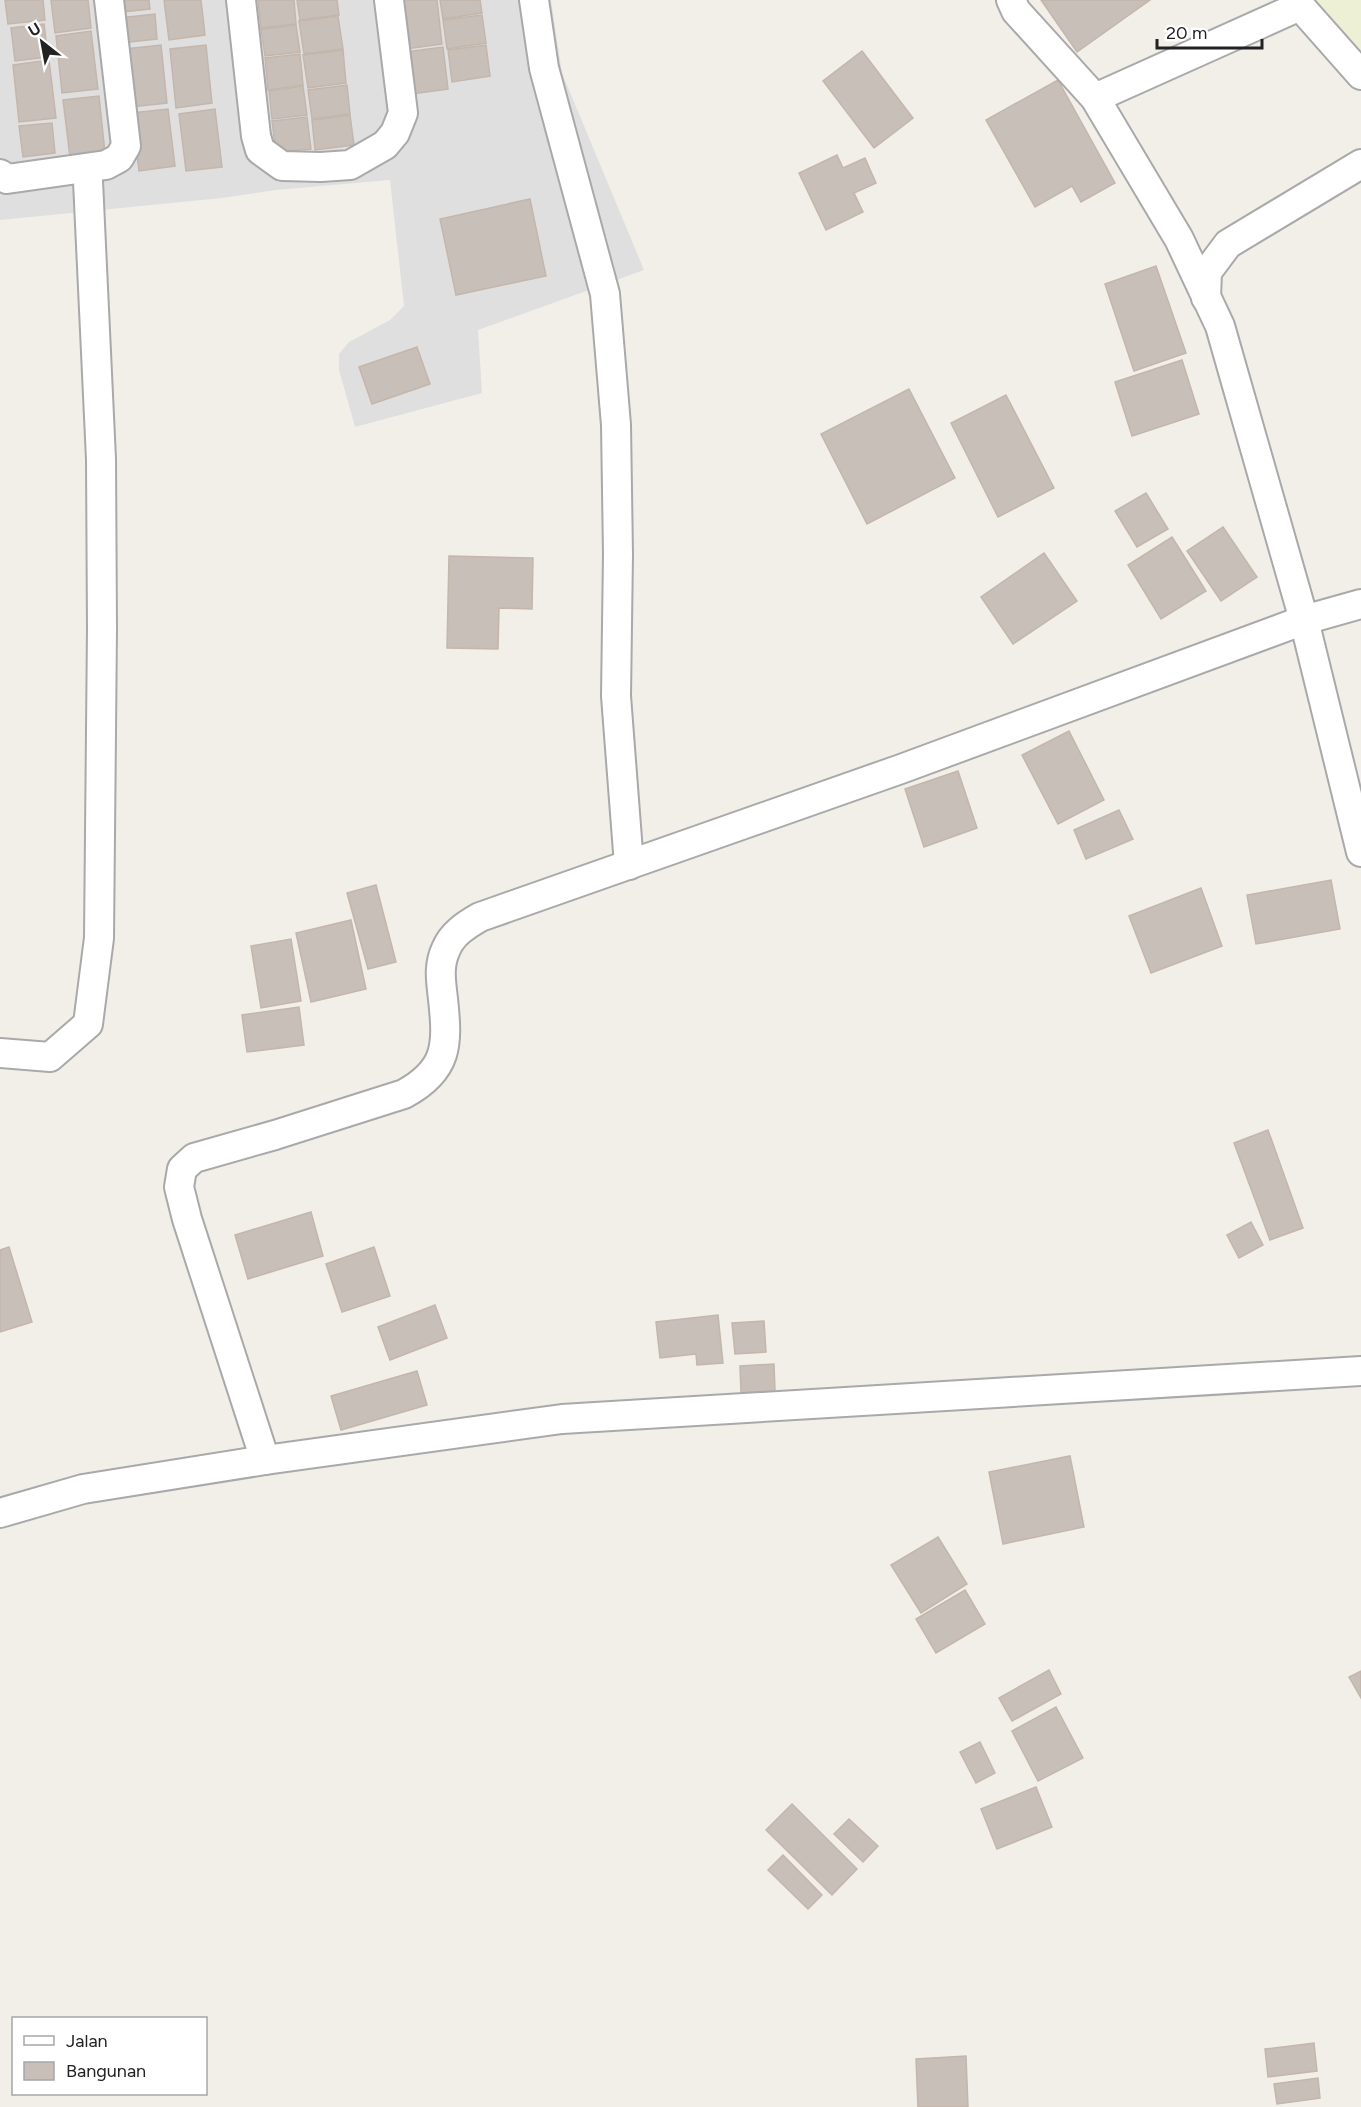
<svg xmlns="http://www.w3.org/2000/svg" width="1361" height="2107" font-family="Figtree,sans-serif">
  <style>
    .residential { fill: #e0dfdf }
    .farmland { fill: #eef0d5 }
    .building { fill: #c7bfb8; stroke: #c4b6ab; stroke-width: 1.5 }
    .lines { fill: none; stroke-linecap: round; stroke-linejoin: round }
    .minor-casing { stroke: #a9a9a9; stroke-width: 32 }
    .minor { stroke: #fff; stroke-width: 28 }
  </style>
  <rect width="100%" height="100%" fill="#f2efe9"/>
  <polygon class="residential" points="0,0 551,0 562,73 644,270 478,330 482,393 355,427 339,370 339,354 349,342 390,320 404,306 390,180 276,190 222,198 0,220"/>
  <polygon class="farmland" points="1313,0 1361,0 1361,59"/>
  <g class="building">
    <polygon points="5,0 43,0 45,20 8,24"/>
    <polygon points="51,0 88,0 91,28 55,33"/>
    <polygon points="113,0 149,0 150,9 114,13"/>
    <polygon points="164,0 201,0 205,35 169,40"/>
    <polygon points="258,0 294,0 296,24 261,28"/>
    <polygon points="297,0 337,0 339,15 300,20"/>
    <polygon points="400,0 437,0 442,44 406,49"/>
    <polygon points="440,0 480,0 482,13 443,19"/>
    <polygon points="1041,0 1150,0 1077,52"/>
    <polygon points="155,14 157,39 121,43 119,18"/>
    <polygon points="482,15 486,43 447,49 443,20"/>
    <polygon points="338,16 343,49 304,54 299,21"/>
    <polygon points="44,24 48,57 15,61 11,28"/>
    <polygon points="296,25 300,52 265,56 261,29"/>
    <polygon points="91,31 98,89 62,93 56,36"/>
    <polygon points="161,45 167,103 131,107 125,49"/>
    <polygon points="206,45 212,103 176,108 170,49"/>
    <polygon points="486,45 490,76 452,82 448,50"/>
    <polygon points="443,47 448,89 412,94 406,52"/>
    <polygon points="343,50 346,83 308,88 303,55"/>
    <polygon points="862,51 913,118 874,148 823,81"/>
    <polygon points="300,54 303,85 268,90 265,58"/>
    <polygon points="49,60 56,118 19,122 13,65"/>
    <polygon points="1058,80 1115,183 1081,202 1072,186 1035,207 986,120"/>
    <polygon points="347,85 350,114 312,119 308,90"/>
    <polygon points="303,86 307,115 272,119 269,91"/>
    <polygon points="99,96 105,153 70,157 63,100"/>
    <polygon points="168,109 175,166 139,171 132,113"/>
    <polygon points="215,109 222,167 186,171 179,114"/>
    <polygon points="350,115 354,145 315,150 312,120"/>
    <polygon points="307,117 311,149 276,152 272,121"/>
    <polygon points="52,123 55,153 23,157 19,126"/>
    <polygon points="837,155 843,168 865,158 876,183 854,193 863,212 826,230 799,173"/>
    <polygon points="530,199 546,276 456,295 440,219"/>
    <polygon points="1156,266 1186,353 1134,371 1105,284"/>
    <polygon points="417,347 430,384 372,404 359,367"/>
    <polygon points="1182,360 1199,414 1132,436 1115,382"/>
    <polygon points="909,389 955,478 867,524 821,434"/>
    <polygon points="1006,395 1054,488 998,517 951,423"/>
    <polygon points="1146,493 1168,529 1137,547 1115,511"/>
    <polygon points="1223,527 1257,577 1221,601 1187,551"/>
    <polygon points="1172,537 1206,591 1161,619 1128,565"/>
    <polygon points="1044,553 1077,601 1013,644 981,597"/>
    <polygon points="449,556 533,558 532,609 499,608 498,649 447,648"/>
    <polygon points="1069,731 1104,800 1058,824 1022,755"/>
    <polygon points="958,771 977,828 924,847 905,789"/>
    <polygon points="1119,810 1133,839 1086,859 1074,830"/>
    <polygon points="1331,880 1340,929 1256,944 1247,895"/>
    <polygon points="376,885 396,962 368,969 347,893"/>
    <polygon points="1201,888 1222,946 1151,973 1129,916"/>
    <polygon points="351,920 366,989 311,1002 296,933"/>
    <polygon points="291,939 301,1001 261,1008 251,946"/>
    <polygon points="299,1007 304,1045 247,1052 242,1015"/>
    <polygon points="1268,1130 1303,1228 1270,1240 1234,1143"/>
    <polygon points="311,1212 323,1256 248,1279 235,1235"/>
    <polygon points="1251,1222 1263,1245 1239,1258 1227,1235"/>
    <polygon points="9,1247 32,1322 0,1332 0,1250"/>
    <polygon points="374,1247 390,1296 342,1312 326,1264"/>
    <polygon points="435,1305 447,1338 390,1360 378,1327"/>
    <polygon points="718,1315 723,1363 697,1365 696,1354 660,1358 656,1322"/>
    <polygon points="764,1321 766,1352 735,1354 732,1323"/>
    <polygon points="774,1364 775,1391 741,1393 740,1366"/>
    <polygon points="417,1371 427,1405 341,1430 331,1396"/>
    <polygon points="1070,1456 1084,1527 1003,1544 989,1472"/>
    <polygon points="938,1537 967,1584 921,1613 891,1565"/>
    <polygon points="965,1590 985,1624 936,1653 916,1619"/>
    <polygon points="1049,1670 1061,1694 1012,1721 999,1698"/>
    <polygon points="1361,1671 1361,1698 1349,1677"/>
    <polygon points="1056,1707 1083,1758 1038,1781 1012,1731"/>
    <polygon points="980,1742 995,1773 976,1783 960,1752"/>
    <polygon points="1036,1787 1052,1827 997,1849 981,1809"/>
    <polygon points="792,1804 857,1869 832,1895 766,1830"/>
    <polygon points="849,1819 878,1846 863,1862 834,1834"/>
    <polygon points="783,1855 822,1895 808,1909 768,1870"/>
    <polygon points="1314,2043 1317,2071 1268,2077 1265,2049"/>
    <polygon points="966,2056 968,2107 918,2107 916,2059"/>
    <polygon points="1318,2078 1320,2098 1277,2104 1274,2084"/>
  </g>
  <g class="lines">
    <g class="minor-casing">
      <g id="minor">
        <polyline points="241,0 256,136 260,150 282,166 321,167 350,165 385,145 395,133 403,113 389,0"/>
        <polyline points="534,0 544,68 605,294 616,425 618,554 616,696 629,865"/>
        <polyline points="1011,0 1016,11 1095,98 1179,239 1220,326 1304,620 1361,852"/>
        <polyline points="1300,6 1361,75"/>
        <polyline points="1095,98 1300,6 1296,0"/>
        <polyline points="0,174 7,179 106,165 119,158 126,146 109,0"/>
        <polyline points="1206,298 1207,272 1228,244 1361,164"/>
        <polyline points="0,1053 50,1057 88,1024 99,938 102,628 101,459 88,181"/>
        <path d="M265 1460 187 1219 179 1187 182 1169 194 1158 275 1135 404 1094C448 1070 448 1045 443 999 441 981 438 966 446 949 452 934 466 925 480 917L901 769 1304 620 1361 604"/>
        <polyline points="0,1513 83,1489 265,1460 562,1419 1361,1371"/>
      </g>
    </g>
    <use href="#minor" class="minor"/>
  </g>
  <rect x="12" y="2017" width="195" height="78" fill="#ffffff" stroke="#a7a7a7" stroke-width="1.5"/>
  <rect x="24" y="2036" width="30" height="9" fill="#ffffff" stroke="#a7a7a7" stroke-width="1.5"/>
  <text x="66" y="2047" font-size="18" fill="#222222">Jalan</text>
  <rect x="24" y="2062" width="30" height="18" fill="#c7bfb8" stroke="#a7a7a7" stroke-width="1.5"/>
  <text x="66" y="2077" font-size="18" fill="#222222">Bangunan</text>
  <g transform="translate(42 42) rotate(329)" stroke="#ffffff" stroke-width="4.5" paint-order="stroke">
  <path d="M0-4.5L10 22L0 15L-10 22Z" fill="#222222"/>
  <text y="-9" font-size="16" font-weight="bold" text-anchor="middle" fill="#222222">U</text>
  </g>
  <path d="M1157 39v9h105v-9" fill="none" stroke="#222222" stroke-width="3"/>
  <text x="1166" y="39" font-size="18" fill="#222222" stroke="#ffffff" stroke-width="4.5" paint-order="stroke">20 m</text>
</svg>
